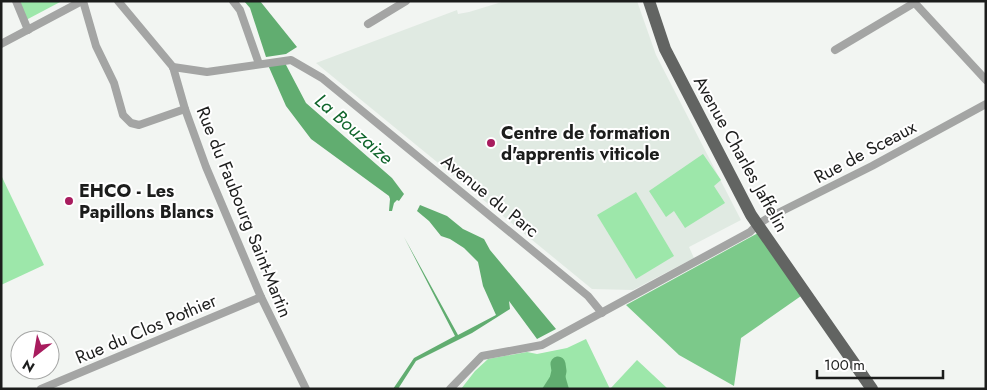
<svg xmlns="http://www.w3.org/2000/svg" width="987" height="390" font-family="Jost,sans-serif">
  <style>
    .built { fill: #e0eae2 }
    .green { fill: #9de7aa }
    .forest { fill: #7cc98a }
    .water { fill: #61ad70 }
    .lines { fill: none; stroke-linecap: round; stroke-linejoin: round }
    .river { stroke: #61ad70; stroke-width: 15 }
    .street { stroke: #a4a5a4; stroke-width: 8 }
    .primary { stroke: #626462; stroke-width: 12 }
    .poi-dot { fill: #a81c5e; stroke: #fff; stroke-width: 2 }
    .labels { text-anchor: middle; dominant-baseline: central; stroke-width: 4; stroke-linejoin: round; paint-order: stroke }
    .poi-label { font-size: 18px; font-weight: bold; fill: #1c1d1c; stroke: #fff; text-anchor: start }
    .street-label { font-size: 18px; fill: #1c1d1c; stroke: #fff }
    .water-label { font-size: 19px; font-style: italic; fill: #0f652b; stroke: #fff }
  </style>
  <rect width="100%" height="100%" fill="#f2f5f2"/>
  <polygon class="built" points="505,1 637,1 656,55 741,220 689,247 694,258 633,290 592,289 316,63 457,10 458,14 469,12"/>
  <g class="green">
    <polygon points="18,1 62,1 26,20"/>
    <polygon points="703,154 721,180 714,186 725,203 685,228 674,211 666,217 649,191"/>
    <polygon points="1,175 44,265 1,285"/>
    <polygon points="636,192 674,256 636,279 597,215"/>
    <polygon points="586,339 610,389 461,389 475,371 488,359 527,352 537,354 567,348"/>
    <polygon points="637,360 668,389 610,389"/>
  </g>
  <polygon class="forest" points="758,233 801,296 741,338 734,386 679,355 626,305"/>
  <g class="water">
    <polygon points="244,1 260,1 297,47 286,54 266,57 250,8"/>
    <polygon points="285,63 306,103 392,178 404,194 399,201 397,200 394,203 392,211 389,211 390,199 389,196 311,139 286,106 268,65"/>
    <polygon points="420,205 447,216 463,229 484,239 490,250 556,329 537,339 509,301 510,309 472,333 416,361 398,389 393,389 414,358 455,336 404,237 458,335 496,315 483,286 478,262 464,248 450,239 441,236 429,221 417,211"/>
    <polygon points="562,365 569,389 542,389 557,366"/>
  </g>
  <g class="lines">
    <polyline class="river" points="555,389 559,371 558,364"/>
    <g class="street">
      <polyline points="16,1 28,30"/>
      <polyline points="83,1 96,46 114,83 123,115 131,123 139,125 185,109"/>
      <polyline points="118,1 173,67 185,109 206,167 261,297 306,389"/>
      <polyline points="233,1 240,10 259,64"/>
      <polyline points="913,1 986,80"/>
      <polyline points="368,24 406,1"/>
      <polyline points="1,44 82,1"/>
      <polyline points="835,50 914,3"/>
      <polyline points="173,67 207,72 291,60 322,78 588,296 602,313"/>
      <polyline points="41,389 261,297"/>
      <polyline points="450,389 482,356 542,345 750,232 757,225 768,218 872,166 986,104"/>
    </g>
    <polyline class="primary" points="649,1 665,49 751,215 872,389"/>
  </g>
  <g class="poi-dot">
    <circle cx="491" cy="143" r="5"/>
    <circle cx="69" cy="201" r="5"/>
  </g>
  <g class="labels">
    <g class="poi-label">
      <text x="501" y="133">Centre de formation<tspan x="501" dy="21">d'apprentis viticole</tspan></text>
      <text x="79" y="191">EHCO - Les<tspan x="79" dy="21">Papillons Blancs</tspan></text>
    </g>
    <g class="street-label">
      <text transform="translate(865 152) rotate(-28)">Rue de Sceaux</text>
      <text transform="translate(741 154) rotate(61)">Avenue Charles Jaffelin</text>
      <text transform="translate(490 196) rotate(39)">Avenue du Parc</text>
      <text transform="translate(244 212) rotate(68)">Rue du Faubourg Saint-Martin</text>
      <text transform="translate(146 329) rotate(-23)">Rue du Clos Pothier</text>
    </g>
    <g class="water-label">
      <text transform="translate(354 129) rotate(41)">La Bouzaize</text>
    </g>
  </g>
  <rect width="987" height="390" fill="none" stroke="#1c1d1c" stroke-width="5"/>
  <g transform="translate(35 355) rotate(211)"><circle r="24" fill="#ffffff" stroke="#a4a5a4"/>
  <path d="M0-4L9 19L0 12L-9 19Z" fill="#a81c5e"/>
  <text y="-8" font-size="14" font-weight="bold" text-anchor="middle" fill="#1c1d1c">N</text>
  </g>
  <path d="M817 370v8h126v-8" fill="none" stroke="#1c1d1c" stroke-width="2.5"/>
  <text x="824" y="370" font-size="15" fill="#1c1d1c" stroke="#ffffff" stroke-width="4" paint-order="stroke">100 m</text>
</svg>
